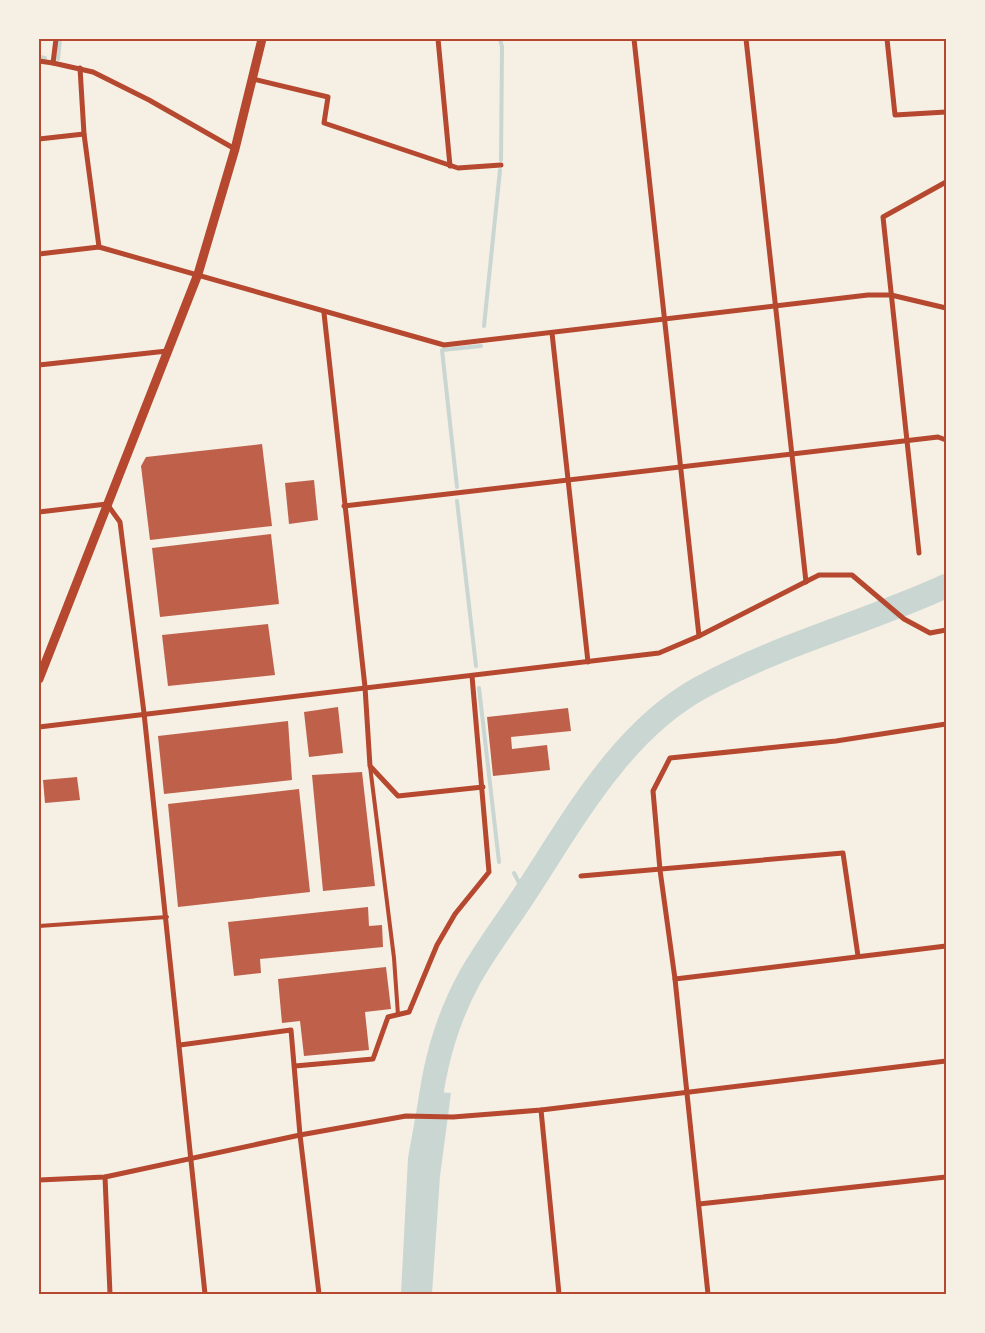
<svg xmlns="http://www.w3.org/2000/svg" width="985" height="1333" font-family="Karla,sans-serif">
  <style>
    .water { fill: #c9d6d2 }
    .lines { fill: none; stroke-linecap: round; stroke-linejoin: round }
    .stream { stroke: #c9d6d2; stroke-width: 4 }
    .river { stroke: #c9d6d2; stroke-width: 24 }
    .building { fill: #bf614a }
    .service { stroke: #b5482f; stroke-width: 4 }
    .minor { stroke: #b5482f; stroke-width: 5 }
    .tertiary { stroke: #b5482f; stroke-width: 9 }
    .neatline { fill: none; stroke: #b5482f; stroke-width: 2 }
  </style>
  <rect width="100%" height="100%" fill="#f6efe4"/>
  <polygon class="water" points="420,1091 451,1093 440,1176 432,1294 401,1294 408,1158"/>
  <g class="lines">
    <g class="stream">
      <polyline points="500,39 502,47 501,160"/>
      <polyline points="39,57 45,58"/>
      <polyline points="58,59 60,39"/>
      <polyline points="484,326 500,170"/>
      <polyline points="457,487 442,350 481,346"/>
      <polyline points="457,501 476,666"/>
      <polyline points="479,688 499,862"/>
      <polyline points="514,873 525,894"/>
    </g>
    <path class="river" d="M428 1123C432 1074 445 1023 469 979 486 948 509 919 528 889 575 817 622 731 700 688 778 645 865 623 946 586"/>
  </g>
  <g class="building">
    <polygon points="262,444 272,526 150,540 141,466 146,457"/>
    <polygon points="314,480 318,520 289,524 285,483"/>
    <polygon points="271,534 279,604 160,617 152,548"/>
    <polygon points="268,624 275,675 168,686 162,635"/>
    <polygon points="338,707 343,753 309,757 304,712"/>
    <polygon points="568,708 571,731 511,737 512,749 547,745 550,770 493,776 487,717"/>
    <polygon points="288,721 292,780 164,794 158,736"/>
    <polygon points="362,772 375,886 323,891 312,775"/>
    <polygon points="77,777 80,800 45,803 43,780"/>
    <polygon points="299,789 310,892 178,907 168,804"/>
    <polygon points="368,907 369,926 382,925 383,947 260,959 261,973 234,976 228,922"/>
    <polygon points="386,967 391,1009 365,1012 369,1050 304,1056 300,1021 282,1023 278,979"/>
  </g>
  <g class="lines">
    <g class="service">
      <polyline points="370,766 394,958 398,1015"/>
      <polyline points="39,926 167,917"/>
    </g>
    <g class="minor">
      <polyline points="56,39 53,63 93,72 149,100 235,149"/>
      <polyline points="438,39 450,166"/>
      <polyline points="634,39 699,636"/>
      <polyline points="746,39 806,582"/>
      <polyline points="887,39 895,115 946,112"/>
      <polyline points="39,61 53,63"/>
      <polyline points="80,68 84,134 99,247"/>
      <polyline points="253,79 328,97 324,123 458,168 501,165"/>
      <polyline points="39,139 84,134"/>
      <polyline points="39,254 99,247 444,345 868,295 891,295 946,308"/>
      <polyline points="324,313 365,687 370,766 398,796 483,787"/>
      <polyline points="552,333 588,662"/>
      <polyline points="39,365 167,351"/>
      <polyline points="344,506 938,437 946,440"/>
      <polyline points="39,512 107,504 120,522 144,713 205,1294"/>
      <polyline points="919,553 883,217 946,182"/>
      <polyline points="39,727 659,653 699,636 819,575 852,575 904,619 930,633 946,630"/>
      <polyline points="581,876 843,853 858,956"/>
      <polyline points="675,979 946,946"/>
      <polyline points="180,1045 291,1030 300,1135 319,1294"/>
      <polyline points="295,1066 373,1059 388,1017 409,1012 437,945 455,914 489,872 472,676"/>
      <polyline points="541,1110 559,1294"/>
      <polyline points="105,1177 110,1294"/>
      <polyline points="39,1180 105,1177 300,1135 406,1116 453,1117 541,1110 946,1061"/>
      <polyline points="699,1204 946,1177"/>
      <polyline points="708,1294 675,979 660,870 653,791 670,758 836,741 946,724"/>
      <polyline points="945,1294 946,1294"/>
    </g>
    <polyline class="tertiary" points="39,679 198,274 235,149 262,39"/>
  </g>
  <rect width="985" height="1333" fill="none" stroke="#f6efe4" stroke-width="80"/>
  <rect x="40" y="40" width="905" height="1253" class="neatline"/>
</svg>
